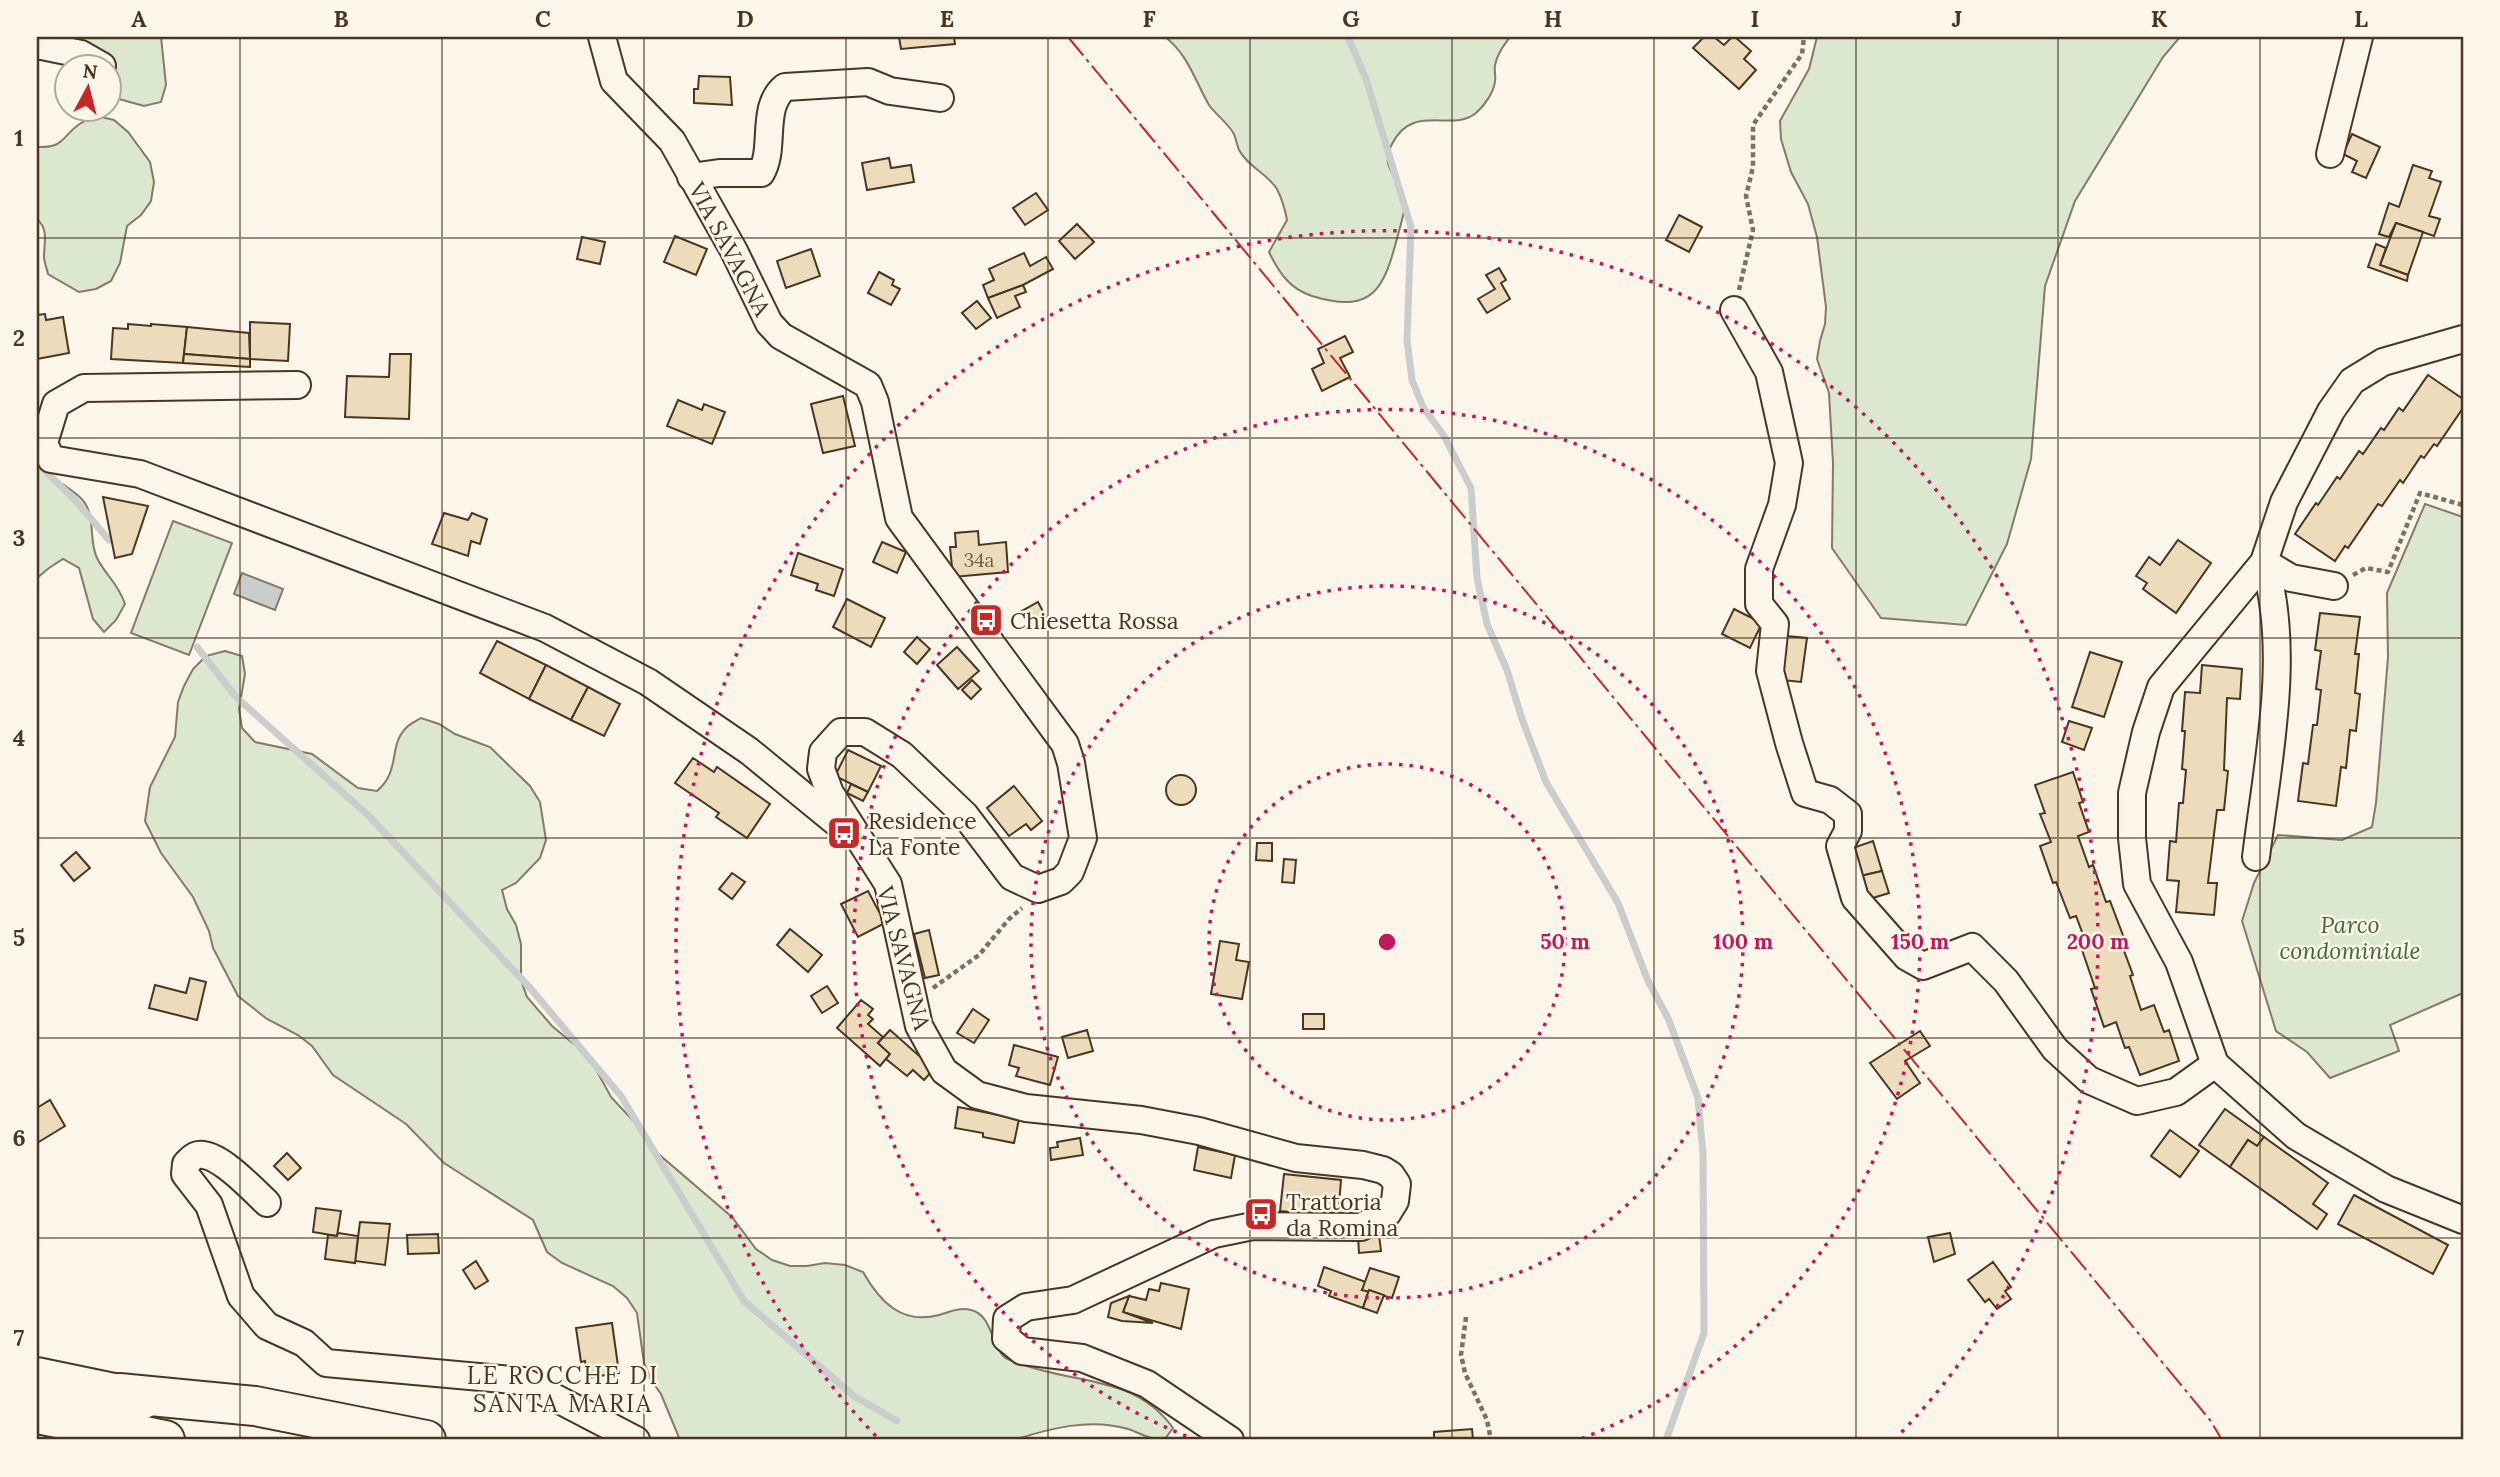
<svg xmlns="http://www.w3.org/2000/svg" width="2500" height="1477" font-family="Lora,serif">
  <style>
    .green { fill: #dce7d0; stroke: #887966; stroke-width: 2 }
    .water { fill: #c9cecd; stroke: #887966; stroke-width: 2 }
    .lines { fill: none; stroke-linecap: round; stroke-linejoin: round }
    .stream { stroke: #c9cecd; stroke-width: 7 }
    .building { fill: #ecdcbc; stroke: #4a3520; stroke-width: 2 }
    .minor-casing { stroke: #4a3520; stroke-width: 30 }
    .highway-casing { stroke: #4a3520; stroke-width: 42 }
    .path { stroke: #7f6f5c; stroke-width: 4.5; stroke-dasharray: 5 3.5; stroke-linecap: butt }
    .minor { stroke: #fbf6e9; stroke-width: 26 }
    .highway { stroke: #fbf6e9; stroke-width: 38 }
    .power { stroke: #c62828; stroke-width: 2; stroke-dasharray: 24 5 3.5 5; stroke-linecap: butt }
    .grid { fill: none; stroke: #4a3520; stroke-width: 2; stroke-opacity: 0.55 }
    .ring { fill: none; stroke: #c2185b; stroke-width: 3.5; stroke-dasharray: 3.5 7 }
    .labels { text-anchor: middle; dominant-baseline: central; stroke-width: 5; stroke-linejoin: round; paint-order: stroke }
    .number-label { font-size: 19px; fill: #725f47 }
    .street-label { font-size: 23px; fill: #4a3520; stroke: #fbf6e9 }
    .poi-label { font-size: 23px; fill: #4a3520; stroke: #fbf6e9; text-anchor: start }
    .park-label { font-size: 23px; font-style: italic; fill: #436837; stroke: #fbf6e9 }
    .neighbourhood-label { font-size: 24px; letter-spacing: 2px; fill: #4a3520; stroke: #fbf6e9 }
    .centre { fill: #c2185b; stroke: #fbf6e9; stroke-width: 3.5 }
    .ring-label { font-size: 21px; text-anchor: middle; font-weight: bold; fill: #c2185b; stroke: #fbf6e9; stroke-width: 5; stroke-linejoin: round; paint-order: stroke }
    .neatline { fill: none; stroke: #4a3520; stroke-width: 2.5 }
    .grid-label { font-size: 23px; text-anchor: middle; font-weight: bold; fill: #4a3520 }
  </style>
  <rect width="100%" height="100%" fill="#fbf6e9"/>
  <g class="green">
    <polygon points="37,37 161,37 166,85 161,102 144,106 112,97 109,95 108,66 75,66"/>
    <path d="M1165 37H1510C1504 45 1497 54 1495 65 1494 70 1496 76 1495 81 1494 92 1485 105 1476 113 1452 133 1413 102 1392 144 1380 167 1396 174 1403 193 1408 206 1401 222 1398 235 1384 288 1374 315 1312 296 1290 289 1279 273 1269 252L1287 220C1285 209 1282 199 1277 189 1267 173 1248 167 1239 150 1237 145 1236 139 1234 134 1228 123 1216 115 1209 105 1195 81 1188 54 1165 37Z"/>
    <polygon points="1817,37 2180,37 2163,57 2075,201 2045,286 2031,459 2007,544 1966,625 1881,618 1832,548 1833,463 1829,393 1817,359 1820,341 1825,324 1826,307 1817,237 1808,204 1791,172 1781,139 1780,121 1809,69"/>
    <path d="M97 116 114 120 128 132 150 162 154 182 151 201 141 215 127 226 120 263 111 281 96 289 79 292 48 274C47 269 44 262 44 257 44 242 49 230 37 219V147C66 148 61 136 81 123 86 120 92 118 97 116Z"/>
    <path d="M37 463C48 478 79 491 86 505 95 521 89 541 97 558 106 576 118 583 125 604L116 620 104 632 93 619 79 568 63 559 49 568 37 578Z"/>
    <polygon points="2425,504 2463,517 2463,993 2390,1025 2399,1051 2330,1078 2307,1052 2276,1031 2242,921 2254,883 2278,835 2342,840 2372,827 2376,803 2388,657 2387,593"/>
    <polygon points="173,521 232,543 189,655 131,633"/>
    <path d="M225 651 242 656 245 674 239 709 242 728 255 742 312 754 358 788 377 791C401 771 388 746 406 728 409 724 416 721 421 718L439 724 455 734 490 747 530 786 540 802 546 840 540 858 516 883 502 890 507 909 516 925 521 944V980L527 997 552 1026 581 1050 593 1064 611 1097 639 1127 648 1145 732 1217 756 1249 772 1260 790 1266H807L825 1263 845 1265 863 1272C880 1302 902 1325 939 1315 950 1312 959 1307 971 1310 992 1315 991 1344 1004 1357 1007 1359 1015 1362 1019 1363 1074 1385 1134 1374 1173 1428L1164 1440C1149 1440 1141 1433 1128 1429 1090 1418 1051 1428 1014 1440H680L661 1394 651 1380 644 1363 637 1313 627 1298 613 1286 562 1263 547 1252 533 1220 444 1163 406 1124 333 1075 312 1046 298 1035 267 1019 238 996 213 948 209 931 193 897 161 853 145 821 150 787 175 737 178 702 184 686 193 669 206 656Z"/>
  </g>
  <polygon class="water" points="242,573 283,589 275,610 234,594"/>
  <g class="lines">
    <g class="stream">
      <polyline points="1348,37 1366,79 1411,227 1407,340 1412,380 1423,407 1444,436 1471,488 1477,578 1487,624 1507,670 1522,719 1546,782 1618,903 1648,981 1668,1018 1698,1098 1703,1154 1704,1333 1666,1440"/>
      <polyline points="37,463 75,500 109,540"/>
      <polyline points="197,647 236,697 369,816 531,989 621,1096 744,1301 854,1396 897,1421"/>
    </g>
  </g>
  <g class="building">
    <polygon points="899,37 954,37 955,44 901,49"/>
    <polygon points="1704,37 1714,37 1724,45 1732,37 1735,37 1751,51 1744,59 1756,70 1739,89 1693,48"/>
    <polygon points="699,76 730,77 732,105 694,103 694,89 698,89"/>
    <polygon points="2352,134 2380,147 2366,178 2352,172 2357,161 2343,154"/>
    <polygon points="889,158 891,168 911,165 914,182 867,190 862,163"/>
    <polygon points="2413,165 2432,171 2429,178 2441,182 2429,216 2440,219 2434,236 2396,223 2389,237 2379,234 2389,203 2399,207"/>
    <polygon points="1036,193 1048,210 1025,225 1013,208"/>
    <polygon points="1679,215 1702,227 1689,252 1666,240"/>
    <polygon points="2396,223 2423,232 2408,275 2380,265"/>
    <polygon points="1077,224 1094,242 1075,259 1059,241"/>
    <polygon points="675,236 707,249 696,275 664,262"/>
    <polygon points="582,237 605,242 600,264 577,259"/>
    <polygon points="2376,244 2386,248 2380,265 2408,275 2407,281 2368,267"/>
    <polygon points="811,249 820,276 786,288 777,261"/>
    <polygon points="1024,253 1030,266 1046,257 1053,269 1023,285 988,298 983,285 994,280 989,269"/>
    <polygon points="1499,268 1506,280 1501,283 1510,299 1487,313 1478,299 1495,289 1486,275"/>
    <polygon points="879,272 894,280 892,285 900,289 891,305 868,293"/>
    <polygon points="1023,285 1026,292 1015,296 1020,307 997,318 988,298"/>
    <polygon points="977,301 991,318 976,329 962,313"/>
    <polygon points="45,314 46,320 63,317 69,353 37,359 37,315"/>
    <polygon points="250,322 290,324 288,361 250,359"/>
    <polygon points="128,324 151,326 151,324 187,327 183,363 111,359 113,328 128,329"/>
    <polygon points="187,327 249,333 250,359 184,354"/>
    <polygon points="1345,336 1353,352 1340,358 1350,377 1322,391 1312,369 1324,363 1318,349"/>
    <polygon points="184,354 250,359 250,367 183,363"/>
    <polygon points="390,354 411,354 409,419 345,417 347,376 389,377"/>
    <polygon points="2428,375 2463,399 2463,408 2437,446 2434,444 2424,458 2421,456 2403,483 2400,480 2382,506 2378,504 2348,548 2345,546 2335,561 2295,534 2316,503 2318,505 2337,477 2340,479 2359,451 2363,454 2381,428 2384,430 2399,408 2403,411"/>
    <polygon points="843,396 855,446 823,453 811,404"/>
    <polygon points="678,400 702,410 704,404 725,412 712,444 667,426"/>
    <polygon points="103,497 148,506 132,554 115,558"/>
    <polygon points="444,513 468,520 472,513 487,519 480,544 471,541 468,556 432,544"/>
    <polygon points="978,531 979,545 1006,542 1008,572 953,577 950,547 956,547 955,533"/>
    <polygon points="2178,540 2211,563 2176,613 2143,589 2147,583 2136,576 2149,557 2160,565"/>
    <polygon points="882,542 906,552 897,573 873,562"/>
    <polygon points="798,553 843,569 834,596 816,590 818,584 791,575"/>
    <polygon points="847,599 885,618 871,647 833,627"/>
    <polygon points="1038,602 1048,621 1032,629 1022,611"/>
    <polygon points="1734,609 1762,623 1750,648 1722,634"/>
    <polygon points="2320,613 2360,617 2355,654 2359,654 2355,693 2360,694 2356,731 2350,730 2346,768 2341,767 2336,806 2298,801 2303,763 2308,764 2313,725 2317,725 2321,690 2316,689 2321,651 2315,650"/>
    <polygon points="1776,635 1807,638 1801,682 1774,679"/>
    <polygon points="917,637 930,649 917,664 904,652"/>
    <polygon points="497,641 546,665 529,699 480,673"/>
    <polygon points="957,647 979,671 958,689 937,665"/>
    <polygon points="2090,652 2122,662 2104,717 2072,707"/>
    <polygon points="546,665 588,687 571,720 529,699"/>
    <polygon points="2202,665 2242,669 2240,699 2227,698 2224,770 2228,771 2224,810 2217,810 2208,883 2217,883 2214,915 2176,912 2179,881 2167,880 2170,841 2176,842 2179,803 2183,803 2186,770 2182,769 2185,731 2182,731 2185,692 2200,693"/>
    <polygon points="972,680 981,689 971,699 962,690"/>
    <polygon points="588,687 620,704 604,736 571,720"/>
    <polygon points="2069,721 2092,728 2084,750 2062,742"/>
    <polygon points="848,750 881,766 868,792 835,776"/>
    <polygon points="693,758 714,772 717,767 770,804 747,838 716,817 719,813 675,783"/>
    <polygon points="2073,772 2083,802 2079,803 2089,832 2078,836 2089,867 2093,865 2106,902 2110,901 2124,938 2120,940 2133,975 2130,976 2141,1010 2154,1005 2164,1032 2169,1030 2179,1061 2140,1075 2129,1047 2125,1048 2116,1022 2104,1027 2091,989 2095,988 2082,950 2088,948 2076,916 2070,918 2056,882 2053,883 2040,846 2051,842 2040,814 2045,813 2035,785"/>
    <circle cx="1181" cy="790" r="15"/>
    <polygon points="851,784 868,792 863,801 847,793"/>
    <polygon points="1014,786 1042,821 1031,830 1026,824 1009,836 987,808"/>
    <polygon points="1873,841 1882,871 1856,877 1847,850"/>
    <polygon points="1257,843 1272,843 1272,861 1256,860"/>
    <polygon points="76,852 90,868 74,881 61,865"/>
    <polygon points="1284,859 1296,860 1294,883 1282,882"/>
    <polygon points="1882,871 1889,893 1863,901 1856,877"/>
    <polygon points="732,873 745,882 732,899 719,889"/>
    <polygon points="868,891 885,923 858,937 841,904"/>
    <polygon points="790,929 822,955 808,972 777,945"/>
    <polygon points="929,930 939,975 925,978 914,934"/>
    <polygon points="1220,941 1239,944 1236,960 1249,962 1242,999 1211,994"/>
    <polygon points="190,978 206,982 197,1020 149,1008 155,985 186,993"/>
    <polygon points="827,986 838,1003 822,1013 811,996"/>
    <polygon points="861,1000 873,1009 868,1015 873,1019 868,1024 883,1037 878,1043 890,1054 880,1066 837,1028"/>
    <polygon points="973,1009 989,1020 974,1043 957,1033"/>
    <rect x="1303" y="1014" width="21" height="15"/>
    <polygon points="890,1030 934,1069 924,1080 913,1070 907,1076 886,1059 890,1054 878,1043"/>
    <polygon points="1087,1030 1093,1051 1068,1058 1062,1037"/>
    <polygon points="1920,1031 1930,1046 1905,1061 1920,1083 1897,1099 1870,1063"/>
    <polygon points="1014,1045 1058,1057 1050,1085 1016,1076 1019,1068 1009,1065"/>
    <polygon points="50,1100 65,1126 37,1143 37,1108"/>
    <polygon points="958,1107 1019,1119 1014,1143 983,1137 983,1133 955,1128"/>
    <polygon points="2225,1109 2264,1137 2257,1146 2248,1140 2230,1167 2199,1145"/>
    <polygon points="2170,1130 2199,1151 2180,1177 2151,1156"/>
    <polygon points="2264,1137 2328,1183 2313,1204 2327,1214 2317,1229 2230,1167 2248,1140 2257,1146"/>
    <polygon points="1080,1138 1083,1155 1051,1160 1050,1148 1058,1147 1057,1142"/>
    <polygon points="1198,1147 1235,1155 1231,1178 1194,1170"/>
    <polygon points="287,1153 301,1168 288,1180 274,1166"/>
    <polygon points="1284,1174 1341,1180 1338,1217 1280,1211"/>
    <polygon points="2354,1195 2448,1245 2433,1274 2338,1224"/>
    <polygon points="316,1208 341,1211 337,1236 313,1232"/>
    <polygon points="360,1222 390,1224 385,1265 355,1261"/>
    <polygon points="338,1233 358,1236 355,1263 325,1259 328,1235 337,1236"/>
    <polygon points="1950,1233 1955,1254 1934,1262 1928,1237"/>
    <polygon points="438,1234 439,1253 408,1254 407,1235"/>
    <polygon points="1379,1235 1381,1251 1359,1253 1358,1237"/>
    <polygon points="476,1261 488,1281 475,1289 463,1270"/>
    <polygon points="1993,1262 2011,1287 2005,1291 2011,1299 1997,1309 1989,1299 1985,1302 1968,1280"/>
    <polygon points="1324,1267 1366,1282 1362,1290 1369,1290 1363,1308 1329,1296 1331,1291 1318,1286"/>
    <polygon points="1370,1268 1399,1277 1392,1298 1362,1290"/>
    <polygon points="1161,1283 1189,1289 1181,1329 1123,1312 1129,1296 1146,1300 1149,1289 1159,1291"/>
    <polygon points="1369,1290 1384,1295 1377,1313 1363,1308"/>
    <polygon points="1129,1296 1123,1312 1153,1323 1122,1321 1108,1317 1111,1303"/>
    <polygon points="612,1323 619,1373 587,1378 585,1361 581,1362 576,1328"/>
    <polygon points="1472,1429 1473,1440 1434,1440 1434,1432"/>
  </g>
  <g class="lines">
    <g class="minor-casing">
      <g id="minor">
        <polyline points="602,37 614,81 672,141 734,251 769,323 781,336 868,385 875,402 899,518 1065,744 1071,763 1083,838 1070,872 1061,881 1038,889 1012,877 965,815 902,755 865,732 841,732 823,752 821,769 830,793 888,884 919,1026 944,1071 977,1095 1026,1108 1141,1120 1199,1131 1296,1158 1363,1165 1383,1170 1391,1175 1397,1184 1395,1201 1387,1214 1361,1227 1253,1226 1214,1234 1073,1300 1026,1307 1007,1319 1006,1338 1022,1351 1082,1358 1147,1384 1230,1440"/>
        <polyline points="37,45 81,54 102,66"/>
        <polyline points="2330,154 2359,37"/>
        <path d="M691 177 719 173H761C776 148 760 107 785 87L868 82 890 91 940 98"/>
        <polyline points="1734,310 1769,372 1789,463 1782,505 1759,569 1759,604 1775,624 1770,671 1789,743 1805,793 1830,800 1848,814 1848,831 1840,846 1855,898 1907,957 1923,966 1972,947 2006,981 2055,1049 2089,1080 2137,1101 2176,1092 2215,1064"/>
        <polyline points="2463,339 2383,362 2352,381 2331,411 2284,502 2264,562 2161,687 2146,732 2132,793 2132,838 2137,884 2179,962 2215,1064 2296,1136 2386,1189 2463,1220"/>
        <polyline points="297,385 84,388 56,404 44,443 51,459 140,474 545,628 648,682 749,751 843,828"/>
        <polyline points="2264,562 2291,578 2334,586"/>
        <path d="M2256 857C2267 766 2292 651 2264 562"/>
        <path d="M267 1203C253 1190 214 1147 195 1156 191 1158 189 1161 186 1164L185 1174 209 1205 241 1296 267 1326 304 1343 326 1363 523 1381 636 1440"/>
      </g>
    </g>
    <g class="highway-casing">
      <g id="highway">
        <polyline points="37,1377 143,1399"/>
        <polyline points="119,1393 255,1406 426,1440"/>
        <polyline points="37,1414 165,1440"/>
      </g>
    </g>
    <g class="path">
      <polyline points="1739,290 1753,230 1746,196 1753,167 1753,125 1802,54 1804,37"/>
      <polyline points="2353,575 2366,568 2388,572 2420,493 2463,505"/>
      <polyline points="933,988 979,955 1009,919 1022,908"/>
      <polyline points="1466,1317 1461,1355 1465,1373 1487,1420 1491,1440"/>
    </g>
    <use href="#minor" class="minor"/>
    <use href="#highway" class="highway"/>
    <polyline class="power" points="1068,37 2210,1420 2222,1440"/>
  </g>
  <path class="grid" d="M240 37V1440M442 37V1440M644 37V1440M846 37V1440M1048 37V1440M1250 37V1440M1452 37V1440M1654 37V1440M1856 37V1440M2058 37V1440M2260 37V1440M37 238H2463M37 438H2463M37 638H2463M37 838H2463M37 1038H2463M37 1238H2463"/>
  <g class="ring">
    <circle cx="1387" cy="942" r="178"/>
    <circle cx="1387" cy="942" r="356"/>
    <path d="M1196 1440A533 533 0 1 1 1578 1440"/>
    <path d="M876 1436A711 711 0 1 1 1898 1436"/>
  </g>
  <defs>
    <g id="bus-square" transform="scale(1.75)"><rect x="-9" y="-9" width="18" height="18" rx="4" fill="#c62828" stroke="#fbf6e9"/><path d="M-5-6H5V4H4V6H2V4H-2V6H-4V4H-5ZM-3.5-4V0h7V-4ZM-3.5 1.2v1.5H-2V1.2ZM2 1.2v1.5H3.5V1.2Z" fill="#fff"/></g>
  </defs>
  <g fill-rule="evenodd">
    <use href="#bus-square" x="986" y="620"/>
    <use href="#bus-square" x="844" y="833"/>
    <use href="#bus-square" x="1261" y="1214"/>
  </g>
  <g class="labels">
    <g class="number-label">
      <text x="979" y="560">34a</text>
    </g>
    <g class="street-label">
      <text transform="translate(730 249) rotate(62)">VIA SAVAGNA</text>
      <text transform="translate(904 958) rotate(75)">VIA SAVAGNA</text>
    </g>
    <g class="poi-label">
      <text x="1010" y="620">Chiesetta Rossa</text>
      <text x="868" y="820">Residence<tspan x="868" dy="26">La Fonte</tspan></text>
      <text x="1286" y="1201">Trattoria<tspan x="1286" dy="26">da Romina</tspan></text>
    </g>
    <g class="park-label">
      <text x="2350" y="924">Parco<tspan x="2350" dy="26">condominiale</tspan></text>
    </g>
    <g class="neighbourhood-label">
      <text x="563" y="1375">LE ROCCHE DI<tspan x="563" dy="28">SANTA MARIA</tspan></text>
    </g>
  </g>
  <circle cx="1387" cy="942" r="10" class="centre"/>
  <g class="ring-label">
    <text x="1565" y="949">50 m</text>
    <text x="1743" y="949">100 m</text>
    <text x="1920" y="949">150 m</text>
    <text x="2098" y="949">200 m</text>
  </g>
  <rect width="2500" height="1477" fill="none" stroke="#fbf6e9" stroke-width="77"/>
  <g transform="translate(88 88) rotate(7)"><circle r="33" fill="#fbf6e9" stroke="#b4a999" stroke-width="2"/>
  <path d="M0-5L12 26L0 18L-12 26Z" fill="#c62828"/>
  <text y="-10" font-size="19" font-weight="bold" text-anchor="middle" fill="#4a3520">N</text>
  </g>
  <rect x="38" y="38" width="2424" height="1400" class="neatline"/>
  <g class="grid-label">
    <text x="139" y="27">A</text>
    <text x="341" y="27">B</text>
    <text x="543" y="27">C</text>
    <text x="745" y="27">D</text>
    <text x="947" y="27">E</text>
    <text x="1149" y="27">F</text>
    <text x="1351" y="27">G</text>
    <text x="1553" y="27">H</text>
    <text x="1755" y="27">I</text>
    <text x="1957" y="27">J</text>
    <text x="2159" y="27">K</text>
    <text x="2361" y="27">L</text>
    <text x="19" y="146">1</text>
    <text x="19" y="346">2</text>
    <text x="19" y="546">3</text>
    <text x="19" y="746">4</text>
    <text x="19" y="946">5</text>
    <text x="19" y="1146">6</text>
    <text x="19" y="1346">7</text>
  </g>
</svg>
